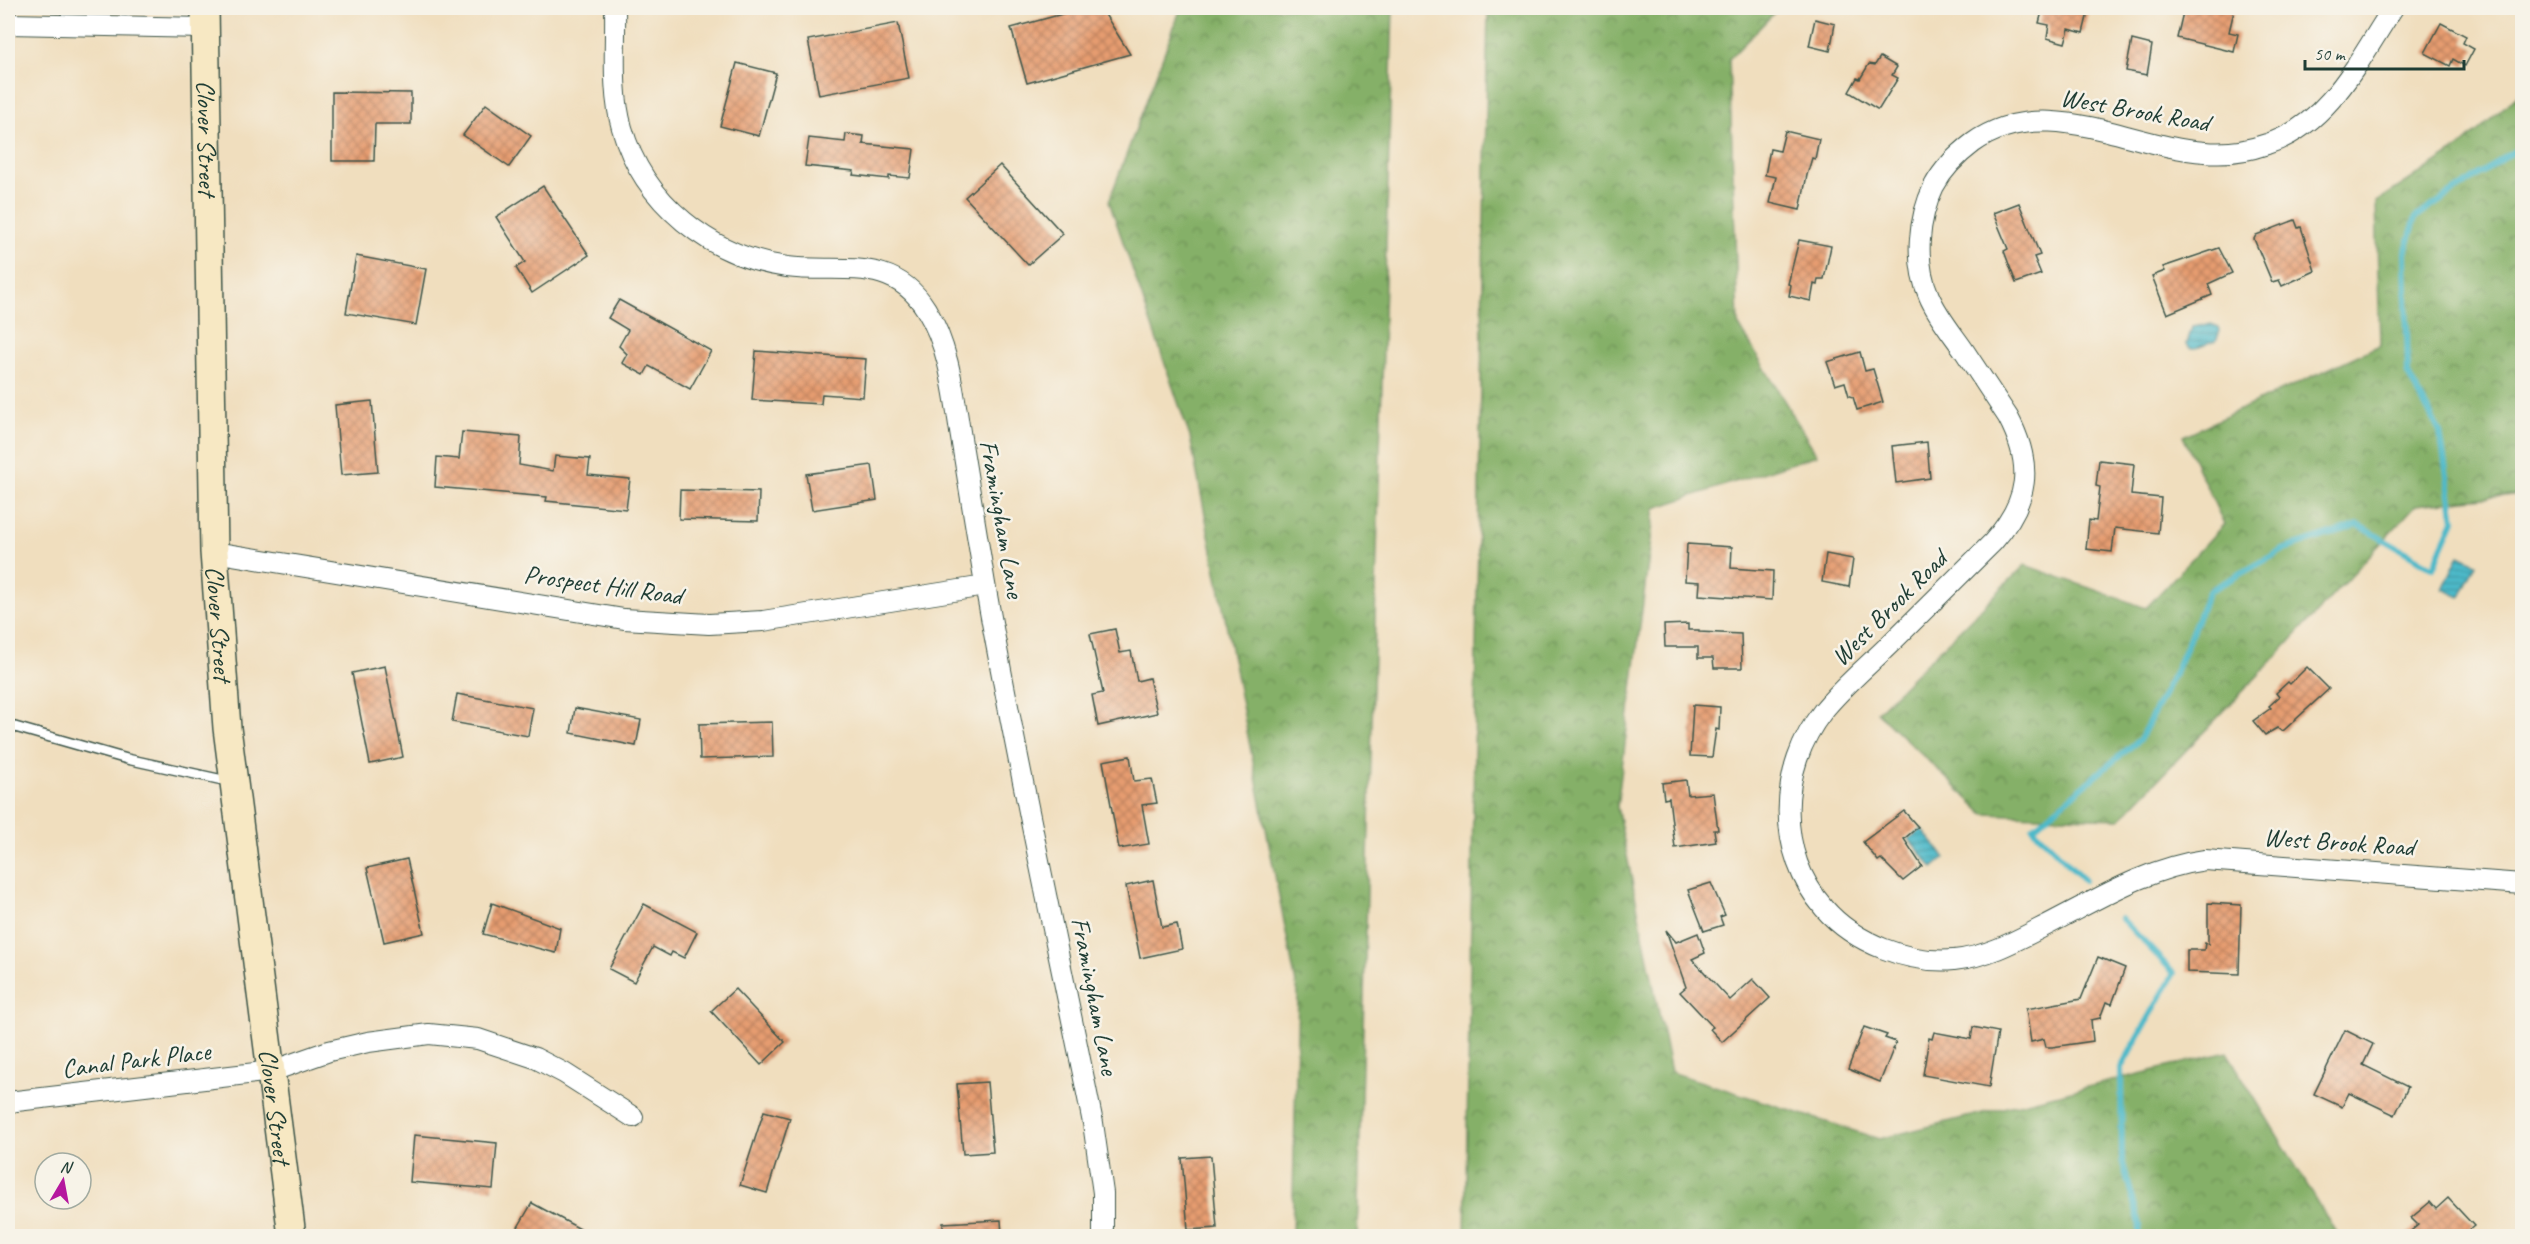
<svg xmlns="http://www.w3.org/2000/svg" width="2530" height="1244" font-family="Caveat,sans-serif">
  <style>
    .forest { fill: url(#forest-crowns); stroke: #52764e; stroke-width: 1.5 }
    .water { fill: url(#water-rules); stroke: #367b7e; stroke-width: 1.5 }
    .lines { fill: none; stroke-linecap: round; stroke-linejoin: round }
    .stream { stroke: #4db9c9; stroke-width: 6 }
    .building { fill: url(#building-cross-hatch) }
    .lane-casing { stroke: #3e5549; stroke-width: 12 }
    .street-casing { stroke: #3e5549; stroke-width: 22 }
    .secondary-casing { stroke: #3e5549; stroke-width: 30 }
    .lane { stroke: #fff; stroke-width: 9 }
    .street { stroke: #fff; stroke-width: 20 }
    .secondary { stroke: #f7e8c3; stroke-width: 27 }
    .labels { text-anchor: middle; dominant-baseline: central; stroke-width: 5; stroke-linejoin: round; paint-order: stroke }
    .street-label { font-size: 26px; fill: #1f3d34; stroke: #f7f3e8 }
  </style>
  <defs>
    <pattern id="forest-crowns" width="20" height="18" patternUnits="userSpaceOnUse" patternTransform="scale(1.5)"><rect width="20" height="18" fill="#85b068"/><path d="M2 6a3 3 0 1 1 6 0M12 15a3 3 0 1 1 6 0" fill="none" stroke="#6c9056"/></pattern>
    <pattern id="water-rules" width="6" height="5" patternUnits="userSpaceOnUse" patternTransform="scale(1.5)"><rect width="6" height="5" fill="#4db9c9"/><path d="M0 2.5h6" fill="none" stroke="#3f98a4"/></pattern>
    <pattern id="building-cross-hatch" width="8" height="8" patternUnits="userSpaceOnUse" patternTransform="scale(1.5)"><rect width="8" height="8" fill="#e69c70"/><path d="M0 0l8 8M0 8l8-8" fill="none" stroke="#ba805d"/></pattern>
  </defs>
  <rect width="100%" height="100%" fill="#f7f3e8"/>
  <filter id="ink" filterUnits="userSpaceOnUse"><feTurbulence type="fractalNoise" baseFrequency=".0167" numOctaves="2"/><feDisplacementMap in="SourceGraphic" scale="12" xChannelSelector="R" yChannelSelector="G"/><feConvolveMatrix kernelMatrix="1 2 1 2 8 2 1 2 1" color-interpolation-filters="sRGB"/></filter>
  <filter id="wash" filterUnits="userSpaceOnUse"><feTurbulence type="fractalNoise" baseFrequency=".008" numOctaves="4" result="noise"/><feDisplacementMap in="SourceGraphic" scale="24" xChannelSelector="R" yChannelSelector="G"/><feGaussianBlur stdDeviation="1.35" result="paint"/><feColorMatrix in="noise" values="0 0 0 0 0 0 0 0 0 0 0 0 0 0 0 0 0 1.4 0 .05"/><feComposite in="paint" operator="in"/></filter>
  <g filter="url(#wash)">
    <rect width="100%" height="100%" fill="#f0debe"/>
    <g class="forest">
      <polygon points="1181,8 1393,8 1357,1236 1292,1236 1298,994 1190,437 1109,201"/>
      <polygon points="1488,8 1779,8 1729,59 1738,324 1817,455 1655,508 1617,807 1671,1072 1879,1139 2227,1052 2338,1236 1465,1236"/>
      <polygon points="2522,91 2522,494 2416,505 2273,660 2120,819 1984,814 1877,712 2025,565 2146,608 2224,524 2183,436 2380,345 2376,202 2459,148"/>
    </g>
    <g class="water">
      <path d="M2211 324 2219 327 2220 331 2216 341C2207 342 2197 351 2189 347L2187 344 2192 327Z"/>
      <polygon points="2459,555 2476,563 2460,597 2443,589"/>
      <polygon points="1922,829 1945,858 1933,868 1909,839"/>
    </g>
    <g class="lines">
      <g class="stream">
        <polyline points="2084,880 2033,828 2140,739 2176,670 2209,591 2285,549 2358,525 2433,568 2454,520 2440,432 2408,374 2405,253 2416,217 2522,146"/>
        <polyline points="2121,918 2174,973 2121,1068 2122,1160 2140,1225 2138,1236"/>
      </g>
    </g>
    <g id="blocks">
      <g class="building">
        <polygon points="1084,8 1101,8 1130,54 1027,83 1011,28"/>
        <polygon points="2043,8 2067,8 2088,13 2083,33 2069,29 2065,43 2047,38 2049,25 2039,23"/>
        <polygon points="2184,8 2220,8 2234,11 2229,32 2238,34 2234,52 2177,38"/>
        <polygon points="1815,19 1835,24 1830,51 1809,46"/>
        <polygon points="898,23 909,78 819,95 808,40"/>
        <polygon points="2441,23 2466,36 2463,43 2474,49 2465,66 2453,59 2450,66 2425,53"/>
        <polygon points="2132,40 2152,45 2147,75 2126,71"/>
        <polygon points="1880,57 1897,67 1892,75 1898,78 1879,109 1877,109 1849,92 1857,78 1860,79 1869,64 1875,65"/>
        <polygon points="737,63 776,73 759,136 720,126"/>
        <polygon points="332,92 411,93 411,124 375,124 374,161 332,161"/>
        <polygon points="486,104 531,136 509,167 463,135"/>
        <polygon points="1785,131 1819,139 1815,159 1812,158 1807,175 1800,210 1770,203 1776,177 1765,175 1770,149 1780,151"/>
        <polygon points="846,134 864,136 863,144 914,149 910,178 889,176 889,179 853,175 854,171 805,166 809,138 845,142"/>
        <polygon points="1000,165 1063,234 1028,265 965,197"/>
        <polygon points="543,186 589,255 532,293 516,268 525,262 496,217"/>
        <polygon points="2019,203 2040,255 2034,257 2041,274 2016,283 2004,251 2008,249 1993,213"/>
        <polygon points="2295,220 2298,228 2301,227 2315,271 2282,286 2279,280 2272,282 2254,239 2256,235"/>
        <polygon points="1799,240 1831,246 1824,279 1818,279 1817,285 1814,284 1811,301 1789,296 1791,285 1788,284"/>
        <polygon points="2219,248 2232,273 2208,284 2212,295 2167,314 2152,276 2165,271 2163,267"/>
        <polygon points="356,256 426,269 416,325 346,313"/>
        <polygon points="619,300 711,351 690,389 649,366 644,375 622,363 627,354 619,346 628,330 608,318"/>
        <polygon points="756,351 866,359 863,397 822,394 821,404 752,400"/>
        <polygon points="1860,352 1865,371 1873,369 1883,402 1857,410 1853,397 1849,396 1845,382 1835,385 1827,362"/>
        <polygon points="372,401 378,472 341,475 335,405"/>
        <polygon points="462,432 521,437 519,465 553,471 555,456 590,459 588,475 630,479 626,509 546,501 547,497 435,487 437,457 459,459"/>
        <polygon points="1927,442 1930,478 1896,483 1892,446"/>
        <polygon points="2099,460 2134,464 2131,495 2161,498 2158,533 2115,528 2112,552 2086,549 2089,520 2096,521 2100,487 2096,486"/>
        <polygon points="872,465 877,500 812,510 806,474"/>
        <polygon points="680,490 759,492 758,521 679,519"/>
        <polygon points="1687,544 1732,547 1731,568 1773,571 1772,600 1699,595 1700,582 1685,581"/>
        <polygon points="1826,554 1853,559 1849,587 1822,582"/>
        <polygon points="1688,624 1688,630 1699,630 1699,632 1741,634 1742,668 1714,668 1713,658 1698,658 1698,647 1665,647 1664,625"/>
        <polygon points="1115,629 1120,653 1131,651 1137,681 1149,678 1157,713 1098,726 1092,695 1103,693 1090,634"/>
        <polygon points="385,666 403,757 370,764 352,673"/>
        <polygon points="2307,667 2329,689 2284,730 2281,731 2277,728 2265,735 2253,721 2271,708 2269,706 2279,697 2276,693 2288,682 2290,684"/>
        <polygon points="457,694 533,708 528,736 452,722"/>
        <polygon points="1693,705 1720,707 1719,730 1716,729 1712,757 1690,756"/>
        <polygon points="575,708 641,720 636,746 571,733"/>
        <polygon points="772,722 773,757 700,759 699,724"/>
        <polygon points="1130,756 1134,781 1152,779 1157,803 1142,805 1149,844 1119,849 1103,761"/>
        <polygon points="1686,780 1688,795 1713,793 1718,830 1714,830 1716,842 1675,848 1669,798 1664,799 1662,783"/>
        <polygon points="1904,811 1918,827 1904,839 1922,866 1903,881 1881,859 1878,861 1863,842"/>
        <polygon points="407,859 424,933 384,942 367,868"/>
        <polygon points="1153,880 1162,927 1177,924 1182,949 1140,958 1126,886"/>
        <polygon points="1711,883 1725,915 1720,917 1723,925 1704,931 1688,890"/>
        <polygon points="492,903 560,928 556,953 483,934"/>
        <polygon points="2208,903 2241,905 2239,974 2187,972 2187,950 2204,950 2205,943 2208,944"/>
        <polygon points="644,904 697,932 684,958 672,952 670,956 653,947 634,982 609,969"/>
        <polygon points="1666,930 1676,942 1698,933 1705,953 1692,959 1730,1000 1753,979 1770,998 1722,1042 1710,1029 1713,1027 1680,992 1686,987"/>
        <polygon points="2098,957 2125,968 2112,1004 2106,1002 2100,1018 2091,1020 2093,1041 2052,1047 2046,1047 2044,1039 2031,1042 2026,1009 2081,999"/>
        <polygon points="735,989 785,1042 761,1065 711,1011"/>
        <polygon points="1864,1027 1887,1035 1885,1038 1896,1042 1880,1082 1848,1069"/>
        <polygon points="1973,1027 1998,1032 1989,1087 1923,1075 1929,1038 1932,1039 1934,1032 1971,1039"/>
        <polygon points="2345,1030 2373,1044 2363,1065 2408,1087 2395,1115 2349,1093 2342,1107 2314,1094"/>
        <polygon points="987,1082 993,1152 963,1154 957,1084"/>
        <polygon points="764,1111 790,1118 767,1193 740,1185"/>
        <polygon points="414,1135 497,1143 493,1189 410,1182"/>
        <polygon points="1211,1156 1217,1228 1188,1230 1182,1158"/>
        <polygon points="2448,1198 2474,1226 2462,1236 2405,1236 2418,1225 2411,1218 2430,1202 2436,1209"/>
        <polygon points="532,1203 593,1236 530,1236 517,1229"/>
        <polygon points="1001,1220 1002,1236 943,1236 943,1223"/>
      </g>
    </g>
  </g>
  <g filter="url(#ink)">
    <use href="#blocks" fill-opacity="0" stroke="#3e5549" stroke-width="1.5"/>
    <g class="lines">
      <g class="lane-casing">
        <polyline id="lane" points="8,725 127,759 232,782"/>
      </g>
      <g class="street-casing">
        <g id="street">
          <path d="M615 8C616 46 611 90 622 128 643 202 711 257 787 267 839 274 892 254 926 309 950 348 954 395 961 438 969 487 977 535 985 584 1017 764 1057 944 1093 1123L1103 1193V1236"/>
          <path d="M2393 8C2360 58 2329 125 2267 144 2247 151 2226 154 2205 152 2129 147 2044 92 1973 143 1957 155 1943 169 1934 186 1918 219 1914 262 1929 296 1937 315 1951 332 1963 349 1978 372 1993 394 2008 417 2034 466 2029 501 1993 542 1960 575 1926 608 1893 641 1870 664 1843 686 1823 711 1778 769 1776 852 1824 908 1854 943 1909 964 1954 960 1985 957 2012 943 2039 929 2093 902 2145 868 2205 860L2522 884"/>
          <polyline points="8,24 205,28"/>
          <polyline points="214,552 624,619 709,624 763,621 985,586"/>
          <polyline points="8,1102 272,1071 329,1051 368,1042 429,1034 478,1039 535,1058 564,1073 633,1117"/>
        </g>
      </g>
      <g class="secondary-casing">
        <g id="secondary">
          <path id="s1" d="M205 8 214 552 227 728 292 1236"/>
        </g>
      </g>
      <use href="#lane" class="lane"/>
      <use href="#street" class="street"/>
      <use href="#secondary" class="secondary"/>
    </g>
  </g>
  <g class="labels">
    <g class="street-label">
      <text transform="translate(2135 110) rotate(10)">West Brook Road</text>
      <text stroke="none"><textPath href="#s1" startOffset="130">Clover Street</textPath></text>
      <text transform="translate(1002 519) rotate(80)">Framingham Lane</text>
      <text transform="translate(603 585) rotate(8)">Prospect Hill Road</text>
      <text transform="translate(1889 608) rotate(-45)">West Brook Road</text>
      <text stroke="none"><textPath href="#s1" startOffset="616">Clover Street</textPath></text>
      <text transform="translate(2339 842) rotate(4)">West Brook Road</text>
      <text transform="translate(1095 996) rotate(79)">Framingham Lane</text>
      <text transform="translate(136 1060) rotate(-7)">Canal Park Place</text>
      <text stroke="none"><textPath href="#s1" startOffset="1102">Clover Street</textPath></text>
    </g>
  </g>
  <rect width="2530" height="1244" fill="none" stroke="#f7f3e8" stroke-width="30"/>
  <g transform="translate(63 1181) rotate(10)"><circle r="28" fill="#f7f3e8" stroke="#a1aaa0" stroke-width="1.5"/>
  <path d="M0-4.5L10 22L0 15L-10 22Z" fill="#b5179e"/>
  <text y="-9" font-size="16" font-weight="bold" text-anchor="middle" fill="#1f3d34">N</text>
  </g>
  <path d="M2305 60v9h159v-9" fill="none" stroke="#1f3d34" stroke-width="3"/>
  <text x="2314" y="60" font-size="18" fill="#1f3d34" stroke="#f7f3e8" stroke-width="4.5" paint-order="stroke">50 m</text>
</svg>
